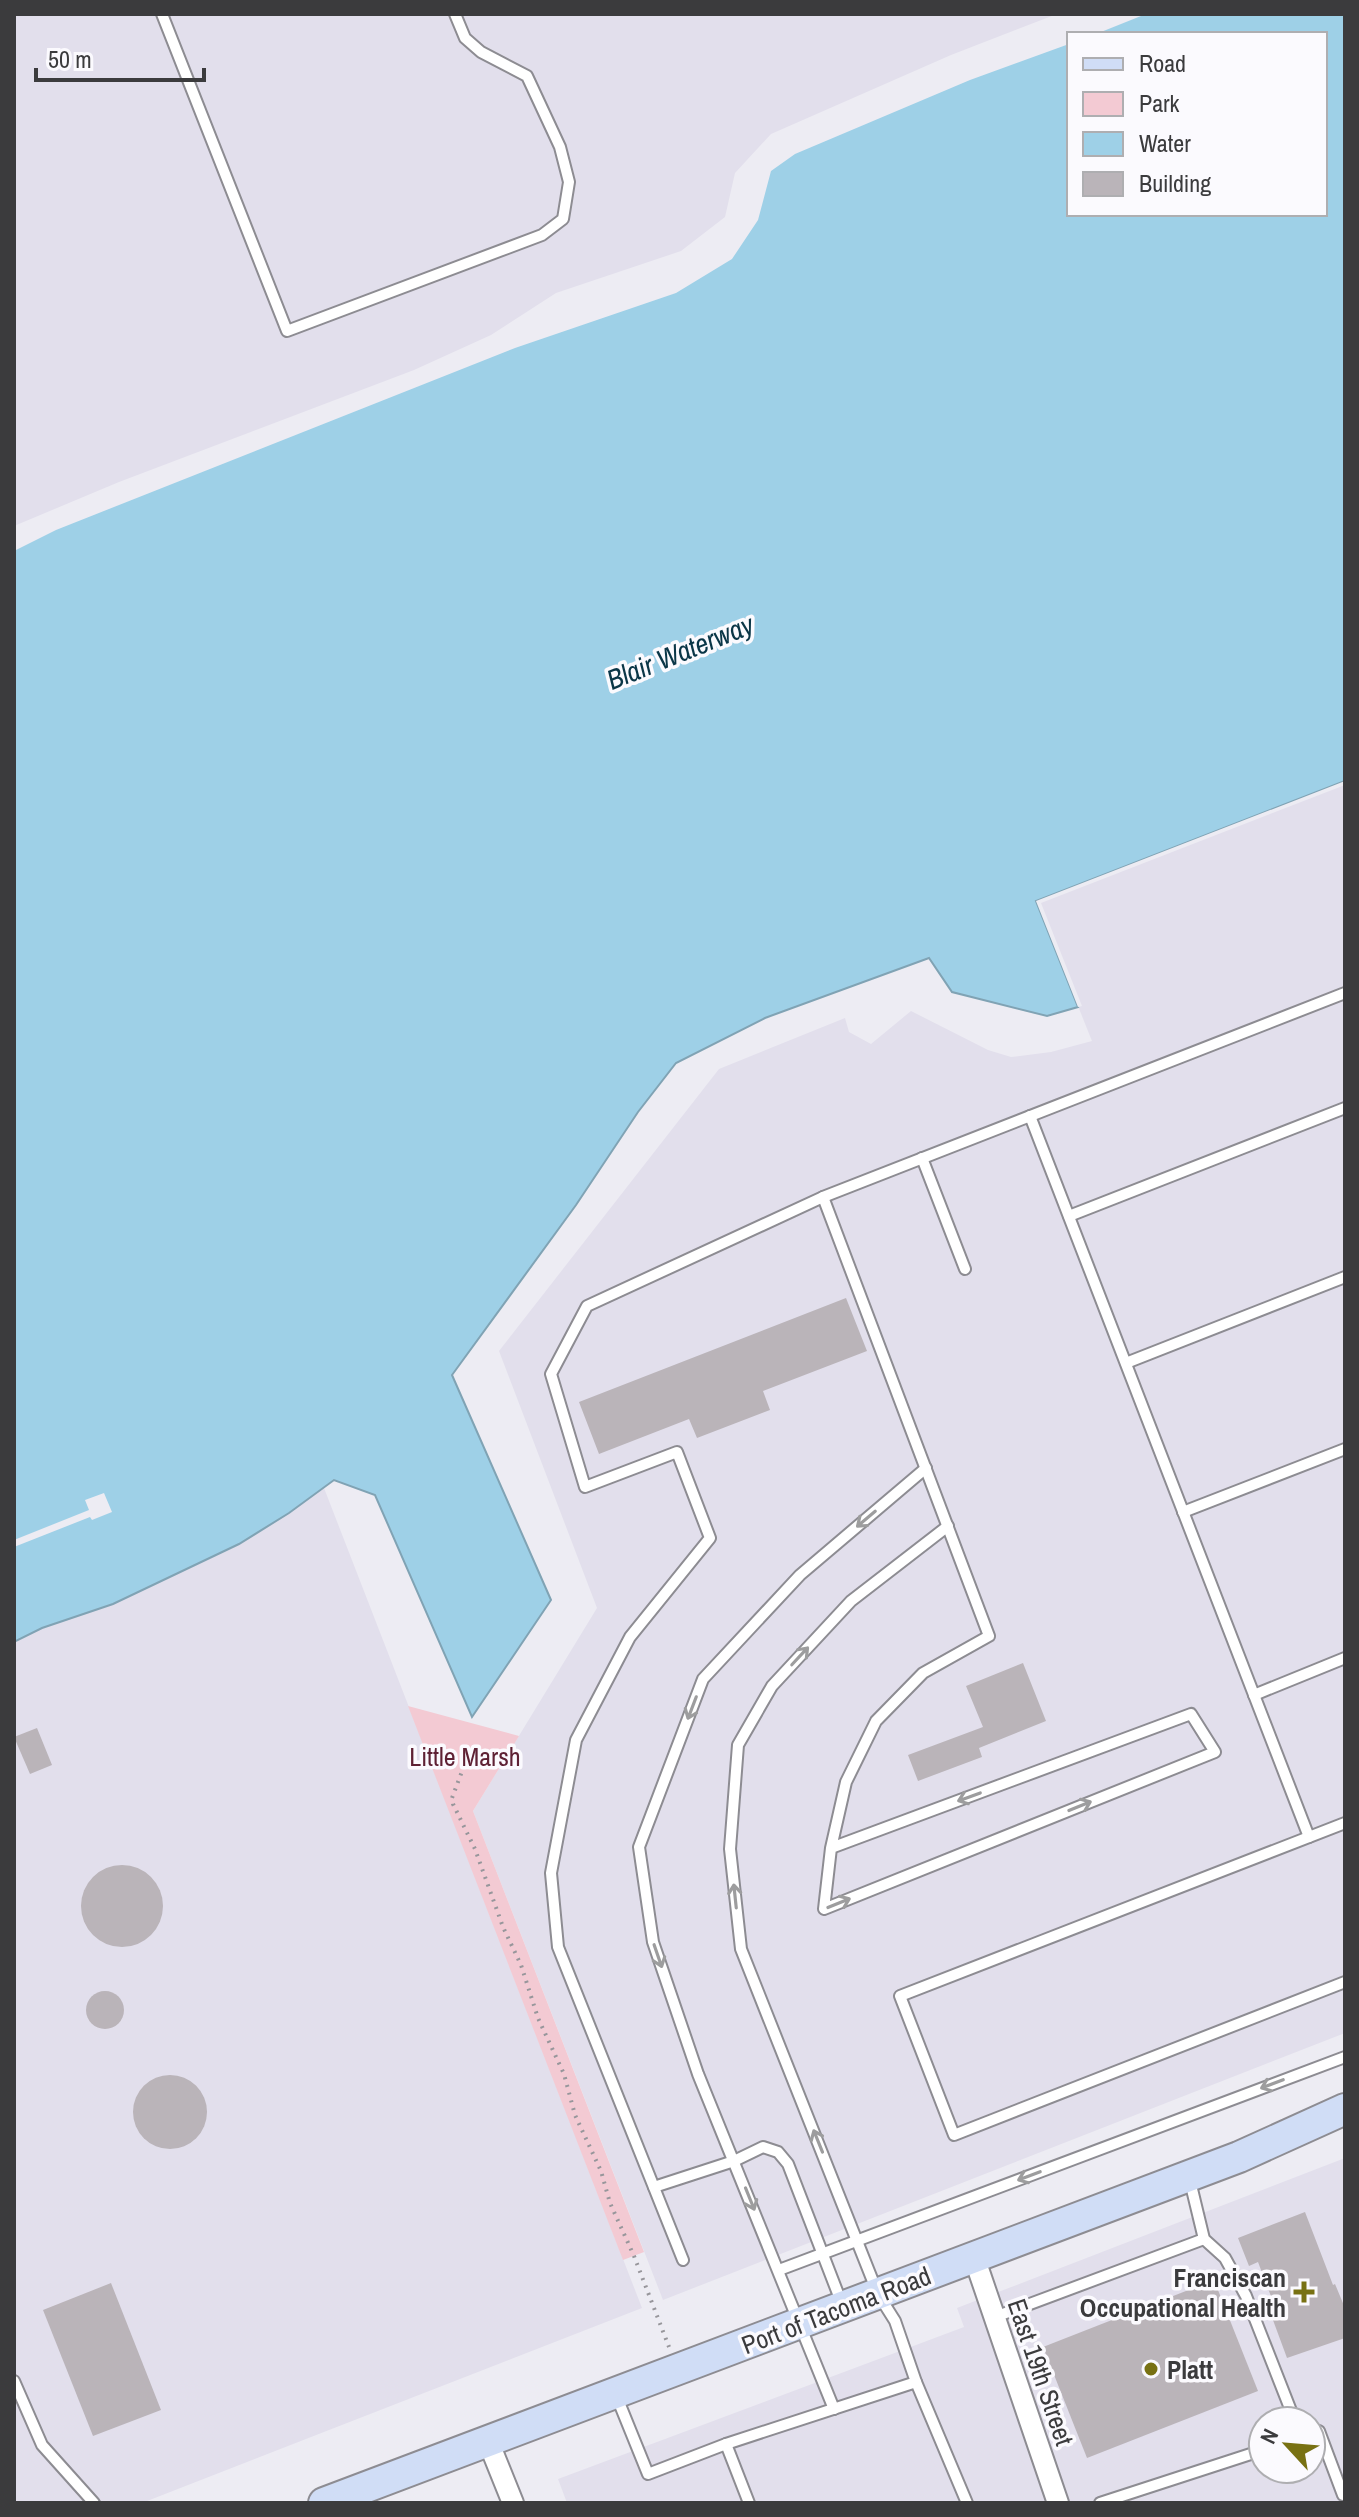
<svg xmlns="http://www.w3.org/2000/svg" width="1359" height="2517" font-family="'Archivo Narrow',sans-serif">
  <style>
    .built { fill: #e2dfec; fill-rule: evenodd }
    .green { fill: #f3cad3 }
    .water { fill: #9ed0e7; stroke: #80a3b4; stroke-width: 2; fill-rule: evenodd }
    .pier { fill: #edecf3 }
    .building { fill: #bab4b9 }
    .lines { fill: none; stroke-linecap: round; stroke-linejoin: round }
    .service-casing { stroke: #8d8c92; stroke-width: 14 }
    .minor-casing { stroke: #8d8c92; stroke-width: 24 }
    .secondary-casing { stroke: #8d8c92; stroke-width: 34 }
    .path { stroke: #97969b; stroke-width: 4; stroke-dasharray: 2 6; stroke-linecap: butt }
    .service { stroke: #fff; stroke-width: 10 }
    .minor { stroke: #fff; stroke-width: 20 }
    .secondary { stroke: #d0ddf6; stroke-width: 30 }
    .oneway { stroke: #9d9d9e }
    .poi-dot { fill: #787113; stroke: #fbfafe; stroke-width: 3 }
    .labels { text-anchor: middle; dominant-baseline: central; stroke-width: 7; stroke-linejoin: round; paint-order: stroke }
    .park-label { font-size: 26px; fill: #5e2134; stroke: #fbfafe }
    .poi-label { font-size: 26px; font-weight: bold; fill: #3b3b3d; stroke: #fbfafe; text-anchor: end }
    .street-label { font-size: 26px; fill: #3b3b3d; stroke: #fbfafe }
    .water-label { font-size: 28px; font-style: italic; fill: #0a3647; stroke: #fbfafe }
  </style>
  <rect width="100%" height="100%" fill="#edecf3"/>
  <g class="built">
    <polygon points="14,14 1068,14 728,219 683,255 416,374 14,530"/>
    <polygon points="1345,781 1345,2033 663,2300 473,1811 597,1608 499,1351 719,1069 845,1018 849,1032 871,1044 911,1011 988,1050 1011,1057 1051,1052 1092,1041 1036,901"/>
    <polygon points="324,1488 642,2308 142,2503 14,2503 14,1642 42,1628 113,1604 239,1545"/>
    <path d="M1345 2158V2503H567L558 2479 964 2327 957 2308ZM1263 2421H1311V2469H1263Z"/>
  </g>
  <polygon class="green" points="408,1706 519,1736 473,1811 644,2252 623,2260"/>
  <path class="water" d="M1068 14H1345V781L1036 901 1078 1007 1047 1016 952 992 929 958 765 1018 676 1063 638 1112 576 1205 452 1375 551 1600 472 1717 375 1495 334 1480 289 1513 239 1544 113 1604 42 1628 14 1642V530L416 374 683 255 728 219 738 175ZM1069 34H1325V214H1069Z"/>
  <g class="pier">
    <polygon points="1057,14 1146,14 1096,34 1069,34 1069,44 970,80 795,154 771,171 758,220 732,259 676,293 515,348 56,530 14,551 14,526 119,482 414,370 491,335 556,293 681,251 725,217 735,173 771,134 951,55"/>
    <polygon points="1345,781 1345,785 1041,903 1082,1006 1078,1007 1036,901"/>
    <polygon points="104,1493 112,1512 92,1520 90,1517 14,1547 14,1540 89,1510 85,1500"/>
  </g>
  <g class="building">
    <polygon points="846,1298 867,1351 763,1391 770,1410 697,1438 689,1419 599,1454 579,1402"/>
    <polygon points="1023,1663 1046,1721 979,1748 982,1757 918,1781 908,1755 983,1727 966,1686"/>
    <polygon points="37,1728 52,1765 30,1774 14,1737"/>
    <circle cx="122" cy="1906" r="41"/>
    <circle cx="105" cy="2010" r="19"/>
    <circle cx="170" cy="2112" r="37"/>
    <polygon points="1305,2212 1333,2285 1335,2284 1345,2308 1345,2338 1287,2358 1270,2312 1268,2301 1272,2299 1258,2262 1249,2266 1238,2238"/>
    <polygon points="1214,2280 1258,2391 1087,2458 1043,2347"/>
    <polygon points="111,2283 161,2410 93,2436 43,2310"/>
  </g>
  <g class="lines">
    <g class="service-casing">
      <g id="service">
        <polyline points="162,14 287,331 542,235 563,219 569,182 560,147 527,76 481,52 465,38 455,14"/>
        <polyline points="1030,1116 1309,1837"/>
        <polyline points="922,1158 965,1269"/>
        <polyline points="823,1197 989,1636 923,1673 876,1721 846,1782 831,1848 824,1909 1215,1752 1191,1714 831,1848"/>
        <polyline points="1069,1216 1345,1108"/>
        <polyline points="1126,1363 1345,1277"/>
        <polyline points="1183,1512 1345,1449"/>
        <polyline points="1254,1695 1345,1658"/>
        <polyline points="1345,1823 900,1996 954,2135 1345,1982"/>
        <polyline points="1190,2181 1204,2239 1225,2258 1246,2296 1295,2421"/>
        <polyline points="654,2187 734,2161 763,2147 778,2152 788,2164 842,2304"/>
        <polyline points="683,2260 558,1947 551,1873 576,1740 630,1637 710,1538 677,1452 585,1487 551,1374 587,1306 823,1197 1345,993"/>
        <polyline points="779,2270 1345,2057"/>
        <polyline points="995,2317 1204,2239"/>
        <polyline points="14,2381 42,2445 94,2503"/>
        <polyline points="916,2382 967,2503"/>
        <polyline points="616,2395 648,2474 726,2444 916,2382 895,2321 878,2294 741,1949 730,1849 738,1745 772,1686 851,1601 948,1526"/>
        <polyline points="834,2409 698,2074 653,1942 639,1847 703,1679 800,1575 926,1468"/>
        <polyline points="1311,2434 1319,2431 1343,2495 1345,2494"/>
        <polyline points="726,2444 749,2503"/>
        <polyline points="1100,2503 1263,2450"/>
      </g>
    </g>
    <g class="minor-casing">
      <g id="minor">
        <polyline points="974,2257 1058,2503"/>
        <polyline points="488,2441 513,2503"/>
      </g>
    </g>
    <g class="secondary-casing">
      <polyline id="secondary" points="324,2503 1239,2157 1345,2109"/>
    </g>
    <polyline class="path" points="464,1766 452,1798 453,1804 475,1849 503,1927 521,1965 538,2018 564,2074 575,2115 601,2171 610,2203 634,2256 669,2347"/>
    <use href="#service" class="service"/>
    <use href="#minor" class="minor"/>
    <use href="#secondary" class="secondary"/>
  </g>
  <defs><path id="oneway-shaft" d="M-6 0H5M1.5-3L5.5 0L1.5 3" fill="none" stroke-width="1.6" stroke-linecap="round" stroke-linejoin="round" transform="scale(2)"/></defs>
  <g class="oneway">
    <use href="#oneway-shaft" transform="translate(866 1519) rotate(140)"/>
    <use href="#oneway-shaft" transform="translate(800 1656) rotate(-47)"/>
    <use href="#oneway-shaft" transform="translate(692 1708) rotate(111)"/>
    <use href="#oneway-shaft" transform="translate(969 1797) rotate(160)"/>
    <use href="#oneway-shaft" transform="translate(1080 1806) rotate(-22)"/>
    <use href="#oneway-shaft" transform="translate(735 1896) rotate(-96)"/>
    <use href="#oneway-shaft" transform="translate(839 1903) rotate(-22)"/>
    <use href="#oneway-shaft" transform="translate(658 1956) rotate(71)"/>
    <use href="#oneway-shaft" transform="translate(1272 2084) rotate(159)"/>
    <use href="#oneway-shaft" transform="translate(818 2141) rotate(-112)"/>
    <use href="#oneway-shaft" transform="translate(1029 2176) rotate(159)"/>
    <use href="#oneway-shaft" transform="translate(750 2199) rotate(68)"/>
  </g>
  <g class="poi-dot">
    <path d="M1300 2280h8v8h8v8h-8v8h-8v-8h-8v-8h8z"/>
    <circle cx="1151" cy="2369" r="8"/>
  </g>
  <g class="labels">
    <g class="park-label">
      <text x="465" y="1756">Little Marsh</text>
    </g>
    <g class="poi-label">
      <text x="1286" y="2277">Franciscan<tspan x="1286" dy="30">Occupational Health</tspan></text>
      <text x="1167" y="2369" text-anchor="start">Platt</text>
    </g>
    <g class="street-label">
      <text transform="translate(836 2310) rotate(-21)">Port of Tacoma Road</text>
      <text transform="translate(1041 2372) rotate(71)">East 19th Street</text>
    </g>
    <g class="water-label">
      <text transform="translate(680 652) rotate(-22)">Blair Waterway</text>
    </g>
  </g>
  <rect width="1359" height="2517" fill="none" stroke="#3b3b3d" stroke-width="32"/>
  <rect x="1067" y="32" width="260" height="184" fill="#fbfafe" stroke="#aeaeb1" stroke-width="2"/>
  <rect x="1083" y="58" width="40" height="12" fill="#d0ddf6" stroke="#aeaeb1" stroke-width="2"/>
  <text x="1139" y="72" font-size="24" fill="#3b3b3d">Road</text>
  <rect x="1083" y="92" width="40" height="24" fill="#f3cad3" stroke="#aeaeb1" stroke-width="2"/>
  <text x="1139" y="112" font-size="24" fill="#3b3b3d">Park</text>
  <rect x="1083" y="132" width="40" height="24" fill="#9ed0e7" stroke="#aeaeb1" stroke-width="2"/>
  <text x="1139" y="152" font-size="24" fill="#3b3b3d">Water</text>
  <rect x="1083" y="172" width="40" height="24" fill="#bab4b9" stroke="#aeaeb1" stroke-width="2"/>
  <text x="1139" y="192" font-size="24" fill="#3b3b3d">Building</text>
  <g transform="translate(1287 2445) rotate(296)"><circle r="38" fill="#fbfafe" stroke="#aeaeb1" stroke-width="2"/>
  <path d="M0-6L14 30L0 20L-14 30Z" fill="#787113"/>
  <text y="-12" font-size="22" font-weight="bold" text-anchor="middle" fill="#3b3b3d">N</text>
  </g>
  <path d="M36 68v12h168v-12" fill="none" stroke="#3b3b3d" stroke-width="4"/>
  <text x="48" y="68" font-size="24" fill="#3b3b3d" stroke="#fbfafe" stroke-width="6" paint-order="stroke">50 m</text>
</svg>
